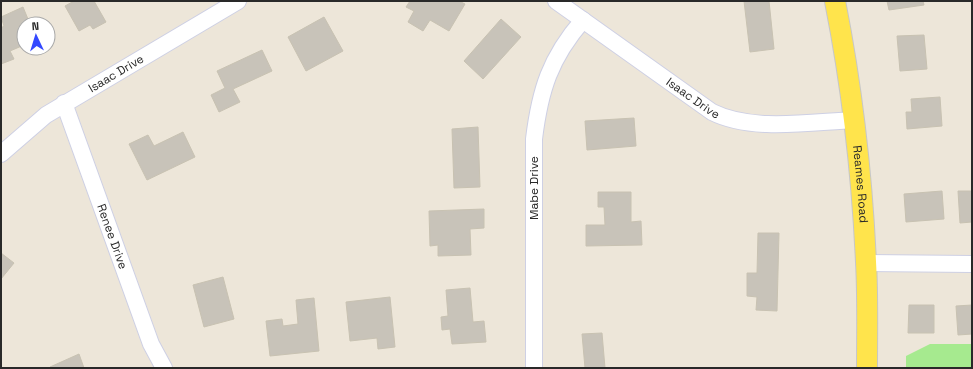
<svg xmlns="http://www.w3.org/2000/svg" width="973" height="369" font-family="'Space Grotesk',sans-serif">
  <style>
    .green { fill: #a6ea8f }
    .building { fill: #c8c3b9; stroke: #c8c2b2 }
    .lines { fill: none; stroke-linecap: round; stroke-linejoin: round }
    .minor-casing { stroke: #ced0e4; stroke-width: 18 }
    .major-casing { stroke: #c7c7c7; stroke-width: 22 }
    .minor { stroke: #fff; stroke-width: 16 }
    .major { stroke: #ffe44c; stroke-width: 20 }
    .labels { text-anchor: middle; dominant-baseline: central; stroke-width: 3.5; stroke-linejoin: round; paint-order: stroke }
    .street-label { font-size: 12px; fill: #292929; stroke: #fff }
  </style>
  <rect width="100%" height="100%" fill="#ede6d9"/>
  <polygon class="green" points="930,344 972,344 972,368 906,368 906,356"/>
  <g class="building">
    <polygon points="74,1 94,1 106,22 93,29 90,25 79,31 65,6"/>
    <polygon points="410,1 459,1 465,4 449,31 430,20 423,31 408,22 414,11 406,7"/>
    <polygon points="744,1 769,1 774,49 750,52"/>
    <polygon points="887,1 923,1 924,5 889,10"/>
    <polygon points="23,7 30,24 24,24 24,45 10,51 14,59 1,64 1,28 4,26 1,17"/>
    <polygon points="324,17 343,51 306,71 288,37"/>
    <polygon points="501,19 521,37 483,79 464,61"/>
    <polygon points="924,35 927,69 900,71 897,36"/>
    <polygon points="262,50 272,71 233,89 240,102 219,112 211,95 225,88 217,71"/>
    <polygon points="940,97 942,126 907,129 906,112 912,112 911,99"/>
    <polygon points="634,118 636,146 587,150 585,121"/>
    <polygon points="478,127 480,187 454,188 452,129"/>
    <polygon points="183,132 195,157 147,180 129,144 148,135 154,146"/>
    <polygon points="942,191 944,219 906,222 904,194"/>
    <polygon points="958,191 972,191 972,222 960,223"/>
    <polygon points="598,192 631,192 631,222 641,221 642,245 586,246 586,225 605,225 604,207 598,207"/>
    <polygon points="484,209 484,228 470,229 471,255 438,256 438,245 430,246 429,211"/>
    <polygon points="758,233 779,233 777,311 756,310 757,297 747,296 747,273 757,273"/>
    <polygon points="1,253 14,263 1,279"/>
    <polygon points="223,277 234,319 204,327 193,285"/>
    <polygon points="470,288 473,322 484,321 486,342 452,344 450,329 442,330 441,317 448,316 446,290"/>
    <polygon points="390,297 395,347 378,349 377,338 350,341 346,302"/>
    <polygon points="314,298 319,351 270,356 266,321 282,319 283,326 298,324 296,300"/>
    <polygon points="909,305 934,305 934,333 908,333"/>
    <polygon points="972,305 972,334 958,335 956,306"/>
    <polygon points="602,333 605,368 585,368 582,334"/>
    <polygon points="79,354 84,368 50,368 50,367"/>
  </g>
  <g class="lines">
    <g class="minor-casing">
      <g id="minor">
        <path id="s1" d="M556 1 712 112C752 132 810 122 854 120"/>
        <path id="s2" d="M64 103 151 344 164 368"/>
        <path id="s3" d="M1 154 46 115 238 1"/>
        <polyline points="866,263 972,264"/>
        <path d="M534 368V139C540 90 550 58 583 20"/>
      </g>
    </g>
    <g class="major-casing">
      <g id="major">
        <path id="s4" d="M835 1C852 87 862 175 866 262 868 297 867 333 867 368"/>
      </g>
    </g>
    <use href="#minor" class="minor"/>
    <use href="#major" class="major"/>
  </g>
  <g class="labels">
    <g class="street-label">
      <text stroke="none"><textPath href="#s3" startOffset="141">Isaac Drive</textPath></text>
      <text stroke="none"><textPath href="#s1" startOffset="168">Isaac Drive</textPath></text>
      <text stroke="none"><textPath href="#s4" startOffset="185">Reames Road</textPath></text>
      <text transform="translate(534 188) rotate(-90)">Mabe Drive</text>
      <text stroke="none"><textPath href="#s2" startOffset="142">Renee Drive</textPath></text>
    </g>
  </g>
  <rect width="973" height="369" fill="none" stroke="#292929" stroke-width="4"/>
  <g transform="translate(36 36) rotate(356)"><circle r="19" fill="#ffffff" stroke="#a9a9a9"/>
  <path d="M0-3L7 15L0 10L-7 15Z" fill="#3449ff"/>
  <text y="-6" font-size="11" font-weight="bold" text-anchor="middle" fill="#292929">N</text>
  </g>
</svg>
